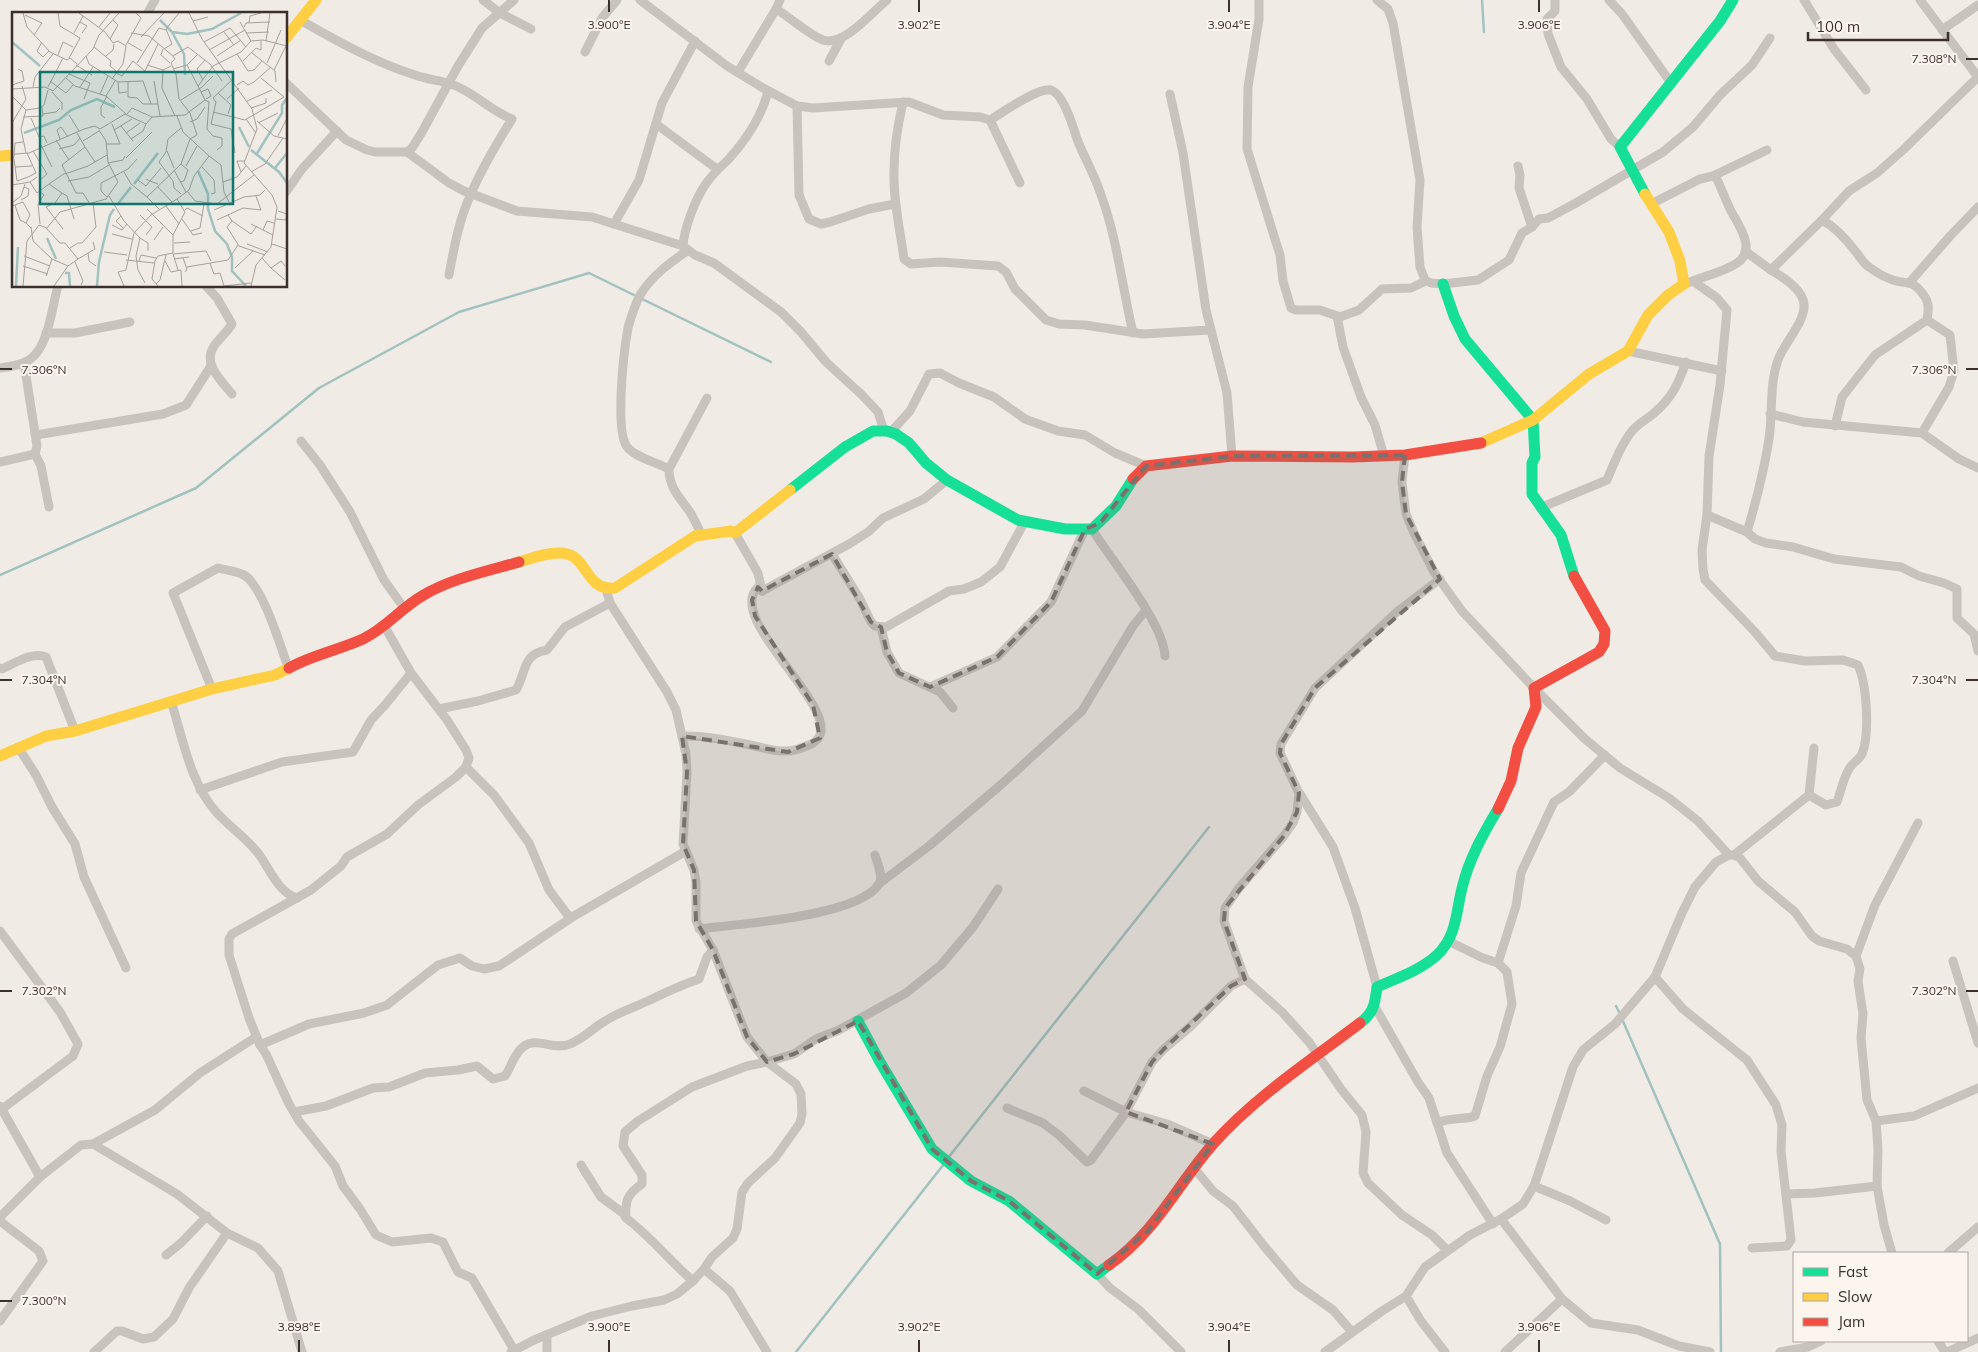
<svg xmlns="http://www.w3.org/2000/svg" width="1978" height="1352" font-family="Mulish,sans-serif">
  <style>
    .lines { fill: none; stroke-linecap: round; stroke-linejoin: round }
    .stream { stroke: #a1c2c1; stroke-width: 2.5 }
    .street { stroke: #c9c3be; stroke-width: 9 }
    .fast { stroke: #16e098; stroke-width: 11 }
    .slow { stroke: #ffcf43; stroke-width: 11 }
    .jam { stroke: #f24e42; stroke-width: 11 }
    .marked { fill: #7a716c; fill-opacity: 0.2; stroke: #7a716c; stroke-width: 4; stroke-dasharray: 10 6; stroke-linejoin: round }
    .ticks { fill: none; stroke: #3b302b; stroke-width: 2 }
    .inset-river { fill: none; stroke: #a1c2c1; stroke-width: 2.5 }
    .inset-road { fill: none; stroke: #a8a09b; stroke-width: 1 }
    .view { fill: #0f766e; fill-opacity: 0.15; stroke: #0f766e; stroke-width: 2.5 }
    .inset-edge { fill: none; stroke: #3b302b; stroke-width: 2.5 }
    .ticks-label { font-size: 12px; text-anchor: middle; fill: #3b302b; stroke: #fbf5ee; stroke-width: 4; stroke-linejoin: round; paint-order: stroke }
  </style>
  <rect width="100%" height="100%" fill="#f0ebe5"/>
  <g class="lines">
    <g class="stream">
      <polyline points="1482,0 1484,32"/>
      <polyline points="0,575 196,488 319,388 459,312 589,273 771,362"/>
      <polyline points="1616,1006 1620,1014"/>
      <polyline points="1622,1019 1720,1244 1721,1352"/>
      <polyline points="948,1158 1209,827"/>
      <polyline points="796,1352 944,1164"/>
    </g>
    <g class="street">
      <polyline points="483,0 500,13 531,29"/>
      <polyline points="640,0 727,66 763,88 797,106 813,108 909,102 943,115 980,117 990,120 1020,183"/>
      <polyline points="1259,0 1259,19 1248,87 1247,149 1280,255 1283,281 1291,308 1296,310 1320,310 1340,317 1359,310 1382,289 1411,288 1426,281"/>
      <polyline points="1377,0 1388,9 1393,23 1420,180 1417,227 1420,267 1425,280 1431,283 1443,284 1478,280 1509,260 1522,233 1532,227 1539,219 1548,218 1576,203 1663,152 1693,127 1720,95 1752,65 1770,38"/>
      <polyline points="1555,0 1555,11 1547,19 1548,34 1561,67 1587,99 1611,139 1620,147"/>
      <polyline points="1609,0 1622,14 1671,83"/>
      <polyline points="1804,0 1834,49 1866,90"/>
      <polyline points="1920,0 1978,77"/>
      <path d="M776 9C791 18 808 34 823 40 844 47 872 12 887 0"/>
      <polyline points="147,14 155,0"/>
      <path d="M300 20C337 41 374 62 415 75 426 79 437 80 448 83 472 90 489 110 512 119 497 143 482 168 471 194 459 219 454 248 449 275"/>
      <polyline points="1942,30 1978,5"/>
      <polyline points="585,52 602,18 617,0"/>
      <polyline points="829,61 841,39"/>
      <polyline points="738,72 776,9 780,0"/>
      <path d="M1978 77 1903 150 1877 173 1849 191 1822 220 1771 270C1783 277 1804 290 1804 305 1805 322 1784 343 1778 360 1769 385 1773 414 1769 439 1764 471 1756 502 1747 532L1755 539 1766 543 1793 547 1834 559 1901 567 1919 576 1944 583 1957 589V618L1974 634 1978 651"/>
      <polyline points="286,83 346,140 367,150 375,152 407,152 449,183 464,191 517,211 592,217 683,246"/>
      <path d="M768 91C762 116 745 141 728 160 719 168 711 176 705 185 695 200 684 229 683 246L695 255 714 263 781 312 801 332 826 362 862 395 878 412 884 431"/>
      <polyline points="1170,94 1183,153 1206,310 1227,393 1232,456"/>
      <path d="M903 102C898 124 894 147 894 171 893 200 900 229 904 259L911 264 940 262 998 266 1006 272 1015 289 1046 320 1059 324 1085 325 1143 334 1210 330"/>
      <polyline points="797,106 799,195 809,219 821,224 830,222 869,209 895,204"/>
      <path d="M990 120C1002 113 1038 87 1051 90 1064 94 1073 127 1077 139 1084 157 1094 174 1100 192 1117 237 1122 286 1133 333"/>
      <polyline points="656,124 717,169"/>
      <polyline points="407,152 412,148 422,132 458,66 482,28 514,0"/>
      <polyline points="1518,166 1520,175 1519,188 1532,227"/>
      <polyline points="1713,176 1767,150"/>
      <polyline points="286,192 302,169 337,131"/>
      <path d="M1651 204 1700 179 1713 176 1717 179C1722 190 1726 201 1731 211 1739 226 1757 250 1737 263 1724 272 1707 275 1693 281"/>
      <path d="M1822 220C1837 228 1847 240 1856 252 1861 258 1863 263 1869 267 1877 273 1884 277 1893 280 1909 285 1913 279 1925 297 1930 304 1928 313 1927 320"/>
      <polyline points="614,224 639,180 662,103 695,41"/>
      <polyline points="1745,251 1771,270"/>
      <polyline points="1910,282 1951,235 1978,207"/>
      <path d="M1684 284 1693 281 1717 298 1727 310 1720 385 1709 456 1707 515 1702 550 1703 569 1705 580 1755 632 1775 656 1805 661 1843 660 1858 665C1867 685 1870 734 1862 754 1859 760 1852 763 1849 769 1843 779 1841 791 1837 802L1826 805 1809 795"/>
      <path d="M206 286 217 298 232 324C227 332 220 338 214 346 202 364 221 380 232 394"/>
      <polyline points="1337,316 1343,347 1361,397 1375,425 1384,456"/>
      <polyline points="46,333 75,333 130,322"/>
      <polyline points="1628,351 1722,371"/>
      <path d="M0 368C8 367 16 366 23 363 49 354 51 309 58 286"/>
      <polyline points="1770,414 1803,422 1922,433 1959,459 1978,468"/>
      <polyline points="1835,426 1842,397 1875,355 1927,320"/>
      <polyline points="890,433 910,411 929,374 940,373 959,383 994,397 1025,419 1058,431 1085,435 1115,453 1146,466"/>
      <polyline points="1922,433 1949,387 1954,371 1950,335 1927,320"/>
      <polyline points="36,435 163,414 186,405 211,366"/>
      <polyline points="301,441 320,465 350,512 384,580 404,608"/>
      <polyline points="35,454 41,466 49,507"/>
      <polyline points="1405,455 1402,482 1406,514 1414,533 1434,572 1462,611 1534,688 1585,739 1620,768 1669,798 1698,821 1729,855 1716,862 1695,887 1682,913 1655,977 1615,1024 1583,1050 1573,1067 1541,1165 1534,1186 1523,1204 1501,1219 1470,1235 1425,1267 1406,1296 1421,1321 1445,1352"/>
      <polyline points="0,462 35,454 37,446 24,363"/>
      <path d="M669 469C656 462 637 458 628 448 614 433 624 350 628 328 631 317 635 305 640 295 652 276 668 264 687 251"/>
      <path d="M1540 508 1607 480C1614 463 1621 445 1632 431 1638 424 1647 419 1653 414 1672 398 1678 385 1686 362"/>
      <polyline points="1707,515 1747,532"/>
      <path d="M1092 529C1111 560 1163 622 1165 656"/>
      <polyline points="735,533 758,573 762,591"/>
      <path d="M701 534C698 527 694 519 690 512 680 498 669 488 669 469L707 398"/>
      <polyline points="832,554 860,599 871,622 875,626 886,627 949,591 964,589 981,582 1000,567 1025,521"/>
      <polyline points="1440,579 1398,611 1315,688 1281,744 1280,753 1299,793 1297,812 1293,823 1283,837 1239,888 1225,908 1224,921 1245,979 1282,1012 1309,1042 1341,1089 1362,1115 1366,1132 1363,1173 1368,1183 1402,1215 1432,1235 1447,1250"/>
      <polyline points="762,591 849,544 868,532 883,518 924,499 947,480"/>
      <polyline points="385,627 411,673 447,720 466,750 469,758 466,767 456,777 418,805 387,834 347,857 341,866 311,890 232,934 229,939 229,955 249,1018 260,1045 266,1054 289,1104 299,1121 335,1166 343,1186 360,1209 376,1235 392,1242 431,1238 443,1242 458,1272 472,1278 514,1350"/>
      <polyline points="881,627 887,652 899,673 940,692 953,708"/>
      <path d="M0 668 2 669C15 663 33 651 46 657L75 731"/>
      <polyline points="930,687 997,657 1051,602 1085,529"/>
      <path d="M212 689 173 593 218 568C225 570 237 571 244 575 263 586 281 648 289 670"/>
      <path d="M171 701C183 739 190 783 217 813 230 827 246 838 258 853 269 867 278 893 297 898"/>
      <path d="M439 709 478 701 516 690C527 671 522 654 547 650L565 627 610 603"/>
      <path d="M682 736C704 735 728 740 750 745 762 747 774 752 787 751 794 751 802 748 809 745 862 722 721 622 758 587L762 591"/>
      <polyline points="18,747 36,775 52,807 75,844 84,877 126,968"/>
      <polyline points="466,767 494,795 529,843 549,890 570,918"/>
      <polyline points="200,790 282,762 353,752 371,720 385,705 411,673"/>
      <polyline points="1300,794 1333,847 1355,908 1377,987"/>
      <polyline points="1729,855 1734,855 1740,858 1758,881 1795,912 1812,936 1819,941 1847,949 1856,956 1860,969 1858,981 1863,1014 1861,1038 1867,1100 1876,1121 1878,1149 1877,1186 1884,1225 1892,1253"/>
      <polyline points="1734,855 1809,795 1814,748"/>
      <polyline points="880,883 929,846 1004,782 1082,711 1133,626 1146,610"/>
      <path d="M699 929C737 924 858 917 879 884 884 876 877 863 875 855"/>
      <polyline points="0,931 60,1012 78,1044 73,1056 2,1109"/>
      <polyline points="1856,956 1875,905 1918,823"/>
      <polyline points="1953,961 1978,1043"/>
      <polyline points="1498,963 1516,906 1521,873 1554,802 1569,792 1605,755"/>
      <polyline points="1655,977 1683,1009 1747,1060 1776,1105 1782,1125 1781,1151 1791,1240 1787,1246 1752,1248"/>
      <polyline points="1375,1007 1418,1082 1429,1098 1447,1153 1493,1224"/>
      <polyline points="260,1045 309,1024 364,1013 387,1005 438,965 460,958 472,966 484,969 499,966 574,916 686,851"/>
      <polyline points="0,1106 40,1177"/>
      <polyline points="1007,1108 1043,1123 1060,1136 1087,1162 1091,1160 1126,1112 1084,1091"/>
      <path d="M294 1112 326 1106 373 1088 389 1087 425 1073 458 1070 477 1066 493 1079 505 1076C512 1066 513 1055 523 1047 536 1036 554 1051 570 1044 583 1039 593 1028 605 1021 619 1012 635 1007 650 1000 666 992 682 985 699 979L707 957 713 950"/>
      <polyline points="1876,1121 1914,1116 1978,1088"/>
      <path d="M1437 1123C1451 1117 1465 1120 1475 1116L1487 1076 1500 1047 1512 1004 1507 972 1498 963 1483 958 1448 941"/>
      <polyline points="93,1144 155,1110 200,1073 256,1037"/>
      <polyline points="1213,1144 1167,1124 1126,1112 1152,1062 1164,1049 1191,1026 1231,986 1245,979"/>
      <polyline points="581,1165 601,1197 623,1213 626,1218"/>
      <polyline points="1195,1169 1213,1191 1233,1206 1264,1246 1297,1285 1333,1310 1352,1332"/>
      <polyline points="1534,1186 1570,1201 1606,1220"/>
      <polyline points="1786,1194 1815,1193 1877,1186"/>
      <polyline points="0,1217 40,1177 81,1145 93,1144 177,1194 227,1233 189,1288 173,1319 154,1337 143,1339 122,1331 117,1331 94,1352"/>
      <polyline points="1501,1219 1562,1299 1591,1323 1638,1330 1679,1346 1710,1352"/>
      <polyline points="0,1221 39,1251 43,1261 0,1321"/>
      <polyline points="227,1233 258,1248 278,1271 302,1352"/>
      <polyline points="1948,1253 1978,1227"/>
      <polyline points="166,1255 181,1243 207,1216"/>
      <polyline points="704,1269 730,1291 767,1352"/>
      <polyline points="1097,1274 1110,1288 1138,1309 1181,1352"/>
      <path d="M693 1281C670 1261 651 1237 626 1218 625 1201 627 1194 642 1184V1175L623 1146 625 1132 638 1121 692 1087 747 1066 767 1062 794 1054 816 1039 839 1030 906 993 941 965 973 927 998 889"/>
      <polyline points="547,1335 547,1352"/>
      <polyline points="1938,1341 1945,1352"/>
      <polyline points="511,1352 534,1340 592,1316 632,1306 664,1300 677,1294 693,1281 704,1269 712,1257 733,1238 737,1229 742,1192 748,1183 775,1158 800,1123 802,1114 801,1094 796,1084 767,1062 747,1037 713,950 696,921 696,882 694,870 683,844 687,772 686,754 676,710 667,692 610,603 606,589"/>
      <polyline points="1325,1352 1382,1311 1406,1296"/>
      <polyline points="1505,1352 1562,1299"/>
      <polyline points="1780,1352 1808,1347 1821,1341"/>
      <polyline points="1947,1352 1978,1338"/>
    </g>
    <g class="fast">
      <polyline points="1645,194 1620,147 1720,21 1733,0"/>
      <polyline points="1443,284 1454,316 1465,339 1533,420 1535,457 1532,463 1532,494 1561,535 1574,576"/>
      <polyline points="790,490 845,447 873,431 887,431 896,434 909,443 926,463 947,480 1018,520 1065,529 1092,529 1116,506 1133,479"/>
      <polyline points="858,1021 880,1062 932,1149 971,1181 1009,1201 1097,1274 1109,1265"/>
      <path d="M1360 1023C1374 1013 1375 1003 1377 987 1397 978 1421 970 1437 955 1457 936 1456 912 1462 888 1469 859 1483 834 1498 809"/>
    </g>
    <g class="slow">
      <polyline points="286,38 316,0"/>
      <polyline points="0,156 14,155"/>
      <polyline points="1481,443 1533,420 1589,374 1628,351 1648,315 1668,295 1684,284 1680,261 1669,232 1645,194"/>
      <path d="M519 562C532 558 548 552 562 553 589 555 584 591 615 588L695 536 731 531 735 533 790 490"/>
      <polyline points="0,756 46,736 75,731 212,689 275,675 289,668"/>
    </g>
    <g class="jam">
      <polyline points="1133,479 1146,466 1232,456 1353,457 1405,455 1481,443"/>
      <path d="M289 668C312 655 339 650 363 639 386 628 400 609 422 596 449 579 488 571 519 562"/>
      <polyline points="1498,809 1511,781 1518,748 1536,707 1534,688 1599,652 1604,644 1605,631 1574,576"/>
      <path d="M1109 1265C1156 1232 1177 1185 1213 1144 1255 1097 1310 1061 1360 1023"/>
    </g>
  </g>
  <path class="marked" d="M1405 455 1402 482 1406 514 1440 579 1315 688 1281 744 1280 753 1299 793 1297 812 1283 837 1225 908 1224 921 1245 979 1231 986 1164 1049 1152 1062 1126 1112 1213 1144 1148 1231 1097 1274 1009 1201 971 1181 932 1149 858 1021 794 1054 767 1062 747 1037 713 950 696 921 694 870 683 844 687 772 682 736 788 752 820 738 813 705 755 616 752 600 758 587 762 591 832 554 871 622 881 627 887 652 899 673 930 687 997 657 1051 602 1085 529 1100 523 1146 466 1232 456Z"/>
  <path class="ticks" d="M609 0V12M919 0V12M1229 0V12M1539 0V12M1966 59H1978M0 369H12M1966 369H1978M0 680H12M1966 680H1978M0 991H12M1966 991H1978M0 1301H12M299 1340V1352M609 1340V1352M919 1340V1352M1229 1340V1352M1539 1340V1352"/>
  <g transform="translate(12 12)">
    <rect width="275" height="275" fill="#f0ebe5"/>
    <path class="inset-river" d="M148 8 160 20 175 22 200 17 229 1M160 20 172 42 173 63M0 30 28 54M227 115 237 135M12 121 47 108 59 98 85 87 103 95M239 138 267 160 275 171M244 143 270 101V93L275 86M263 156 275 141M186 159 196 182V197L203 219 215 232 220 245V259L234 274M122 172 146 141M105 193 119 175M35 226 44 247M53 261H57L58 274M4 274 6 235M85 274 87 250 98 203 102 197"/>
    <path class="inset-road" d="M11 1 15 15 38 40 55 48 58 46 65 52M46 1 48 14 68 26 57 46M67 1 93 20 101 31 106 29 114 34 111 52 100 67M177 1 190 27 240 97 245 117 232 151 260 183 265 195 259 235 244 253 239 274M13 3 30 11 22 23M181 9 196 5M68 10 75 14 70 21M228 10 239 29M237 11 238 4 249 1M87 15 98 1M232 15 234 11 258 10M212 20 222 33M62 21 71 4M119 21 137 24 161 44M234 21 257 20M129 25 152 1M98 27 106 13 101 8M254 29 258 1M30 30 25 39 31 45 37 39M115 30 130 39M192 30 218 16 234 35M114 33 129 6 124 1M82 35 99 49 98 54 104 59M151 37 149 43 158 51M152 37 160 32 154 17 167 1M197 38 233 18M240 41 263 59 264 70M225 42 236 59 242 58 250 49M46 43 51 30 61 35M74 44 77 52 106 70 131 69 139 92M94 44 101 38 102 32M205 44 229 28M231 49 244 36 249 38V28M125 51 147 16 154 18M255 51 269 18M64 53 80 63M135 53 151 58 159 54M175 53 186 74M161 57 175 53 186 42M151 58 150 76 163 104M262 58 274 34M104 61 110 64 121 49 133 59 146 32M57 62 78 71 72 87M54 66 63 74 94 84M221 67 201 86 204 90 199 112 219 117 223 141M191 68 185 57 193 48M38 69 54 81 61 73M103 69 94 84 114 102M142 69 148 104M106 70 107 81 115 80M116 70V85L125 86 131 92H146M0 73 12 69 10 59 6 57M225 73 231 69 236 73 242 70 259 55M21 75 23 65 41 42M36 75 51 46M68 75 81 55M0 77 33 75 41 79 81 37 87 23 107 1M40 80 50 91V98M189 80 196 77 199 84 194 87M206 81 219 93 216 102M88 82 96 64M0 84 14 98 28 96 32 93 36 78M215 87 227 76M169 88 190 75 201 64M193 88 197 90 195 117 201 124 210 126V134L205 138M235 89 260 78M239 96 254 91V86M201 100 233 108 272 85 249 66M31 102 44 100 48 96M115 102 120 96 140 105M57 103 67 119M11 105 31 104 30 95M19 106 27 125 32 124 35 131M93 106 89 103V95L95 84M234 107 244 121M245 109 262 124 275 127M178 110 185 107 193 95M0 111 14 87 10 74M246 111 266 101M109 114 121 129M169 116 156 127 154 140 147 150 161 169 162 176 169 182M102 118 120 107M65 121 73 135 50 153 64 181H71L78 192M114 121 128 111M266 124 275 106M48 127 45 118 49 115 56 125M119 127 131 119 134 112M44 128 57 148M71 129 87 119M94 132H108L100 112M29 133 40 155M73 135 83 150M47 137 62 133 68 126M21 139 35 162 28 168M155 139 162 156M14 141 9 117 14 98M2 143 3 131 11 130M197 144 209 153 212 180 218 192M114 146 140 120M2 147 5 169 16 165 24 161 15 141M0 148 3 142 17 141 72 117 83 114 88 117 113 102 134 112 140 105 173 103 193 88 186 74 201 54 229 40 239 29 251 28 275 34M96 151 111 148 113 144M174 154 185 134M3 155 20 154M190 155 202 168 203 181 199 182M162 158 174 180M112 160 119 172 135 185 169 152 178 127 185 123 178 101 167 87 164 62 159 51 163 47 161 44 176 35 198 52 210 69M229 160 225 149H233M239 160 253 152 271 126M53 162 76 154 95 143M126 168 134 174 138 169 134 167M56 169 77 165 97 153M18 170 25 181 37 172 50 181 43 191 34 195 51 217M168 170 172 169 176 158 169 152M211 170 225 165 234 154M37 172 53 161M146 172 138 169 149 156M0 173 18 170 25 165M145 174 160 190M27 179 32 183 26 192 28 212M175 179 183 189 205 192 242 163M50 181 55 184 62 207M97 184 112 209 128 226 124 244 126 258 133 271M95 185 89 179V171L116 157 125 147M135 185 148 198M9 188 16 184 17 177 12 175M0 191 9 184 13 172M3 193 8 208 14 211M0 194 11 190 18 203 14 211 19 216M154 194 167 212M135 197 161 223M173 198 175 196 191 204M202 198 232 185 248 183 253 178M128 203 140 215 134 223M216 203 220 209 215 215 227 234 253 243M109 204 104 209 111 216M170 207 181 223 190 221M264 207 274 208 275 202 266 199M205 208 231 196 249 198 244 184M220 209 239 222 245 214M239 212 261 223M100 213 110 218 115 212M19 215 21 229 40 247 34 264M34 216 48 231H53L66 247 56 254 42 274M251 218 255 209 262 211M179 219 188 216 192 192M100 222 120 227M128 226 136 231V239M142 228 151 215M162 231 178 230M235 232 256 240M260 232 275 237M58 236 66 231H70L84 215 81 191M92 240 115 243M76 241 77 249 84 254M161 242 194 239 199 249M161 242 166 258M12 244 38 254M171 246 175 257 173 260M250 246 259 256 269 249 273 254M40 247 56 254M66 247 83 237 81 230M162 247 177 245M114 248 142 251M127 249 129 243 144 246M153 249 159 260 169 258 170 274M63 250 71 269 69 273M198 251 202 262 208 261 212 274 239 271M11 254 36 262M175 255 216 248 226 233M223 256 241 239M259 256 273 268M144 272 148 268 154 243M11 274 15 229 27 213 35 216 48 200 94 187 106 170 96 150 94 129 87 118M112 274 106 260 114 258 122 221 139 203 165 187M146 274 140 267 143 249 146 244 161 241V223L173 200 165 187 177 178 182 164 197 144 171 120 165 104"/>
    <path class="view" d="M28 60H221V192H28Z"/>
    <rect width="275" height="275" class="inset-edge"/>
  </g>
  <g class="ticks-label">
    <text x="609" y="29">3.900°E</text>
    <text x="919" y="29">3.902°E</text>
    <text x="1229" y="29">3.904°E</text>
    <text x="1539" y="29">3.906°E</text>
    <text x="1934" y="63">7.308°N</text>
    <text x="44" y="374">7.306°N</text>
    <text x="1934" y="374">7.306°N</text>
    <text x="44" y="684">7.304°N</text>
    <text x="1934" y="684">7.304°N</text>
    <text x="44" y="995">7.302°N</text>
    <text x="1934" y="995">7.302°N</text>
    <text x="44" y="1305">7.300°N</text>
    <text x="299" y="1331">3.898°E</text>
    <text x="609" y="1331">3.900°E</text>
    <text x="919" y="1331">3.902°E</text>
    <text x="1229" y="1331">3.904°E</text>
    <text x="1539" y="1331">3.906°E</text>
  </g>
  <rect x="1793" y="1252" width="175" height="90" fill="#fbf5ee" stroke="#aea6a0"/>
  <rect x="1803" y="1268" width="25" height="8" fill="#16e098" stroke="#aea6a0"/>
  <text x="1838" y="1277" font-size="15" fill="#3b302b">Fast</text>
  <rect x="1803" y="1293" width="25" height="8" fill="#ffcf43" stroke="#aea6a0"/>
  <text x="1838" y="1302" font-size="15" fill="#3b302b">Slow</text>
  <rect x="1803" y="1318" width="25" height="8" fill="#f24e42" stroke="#aea6a0"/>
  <text x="1838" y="1327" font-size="15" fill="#3b302b">Jam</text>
  <path d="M1808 32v8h140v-8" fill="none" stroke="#3b302b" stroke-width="2.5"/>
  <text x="1816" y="32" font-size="15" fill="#3b302b" stroke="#fbf5ee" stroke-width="4" paint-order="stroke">100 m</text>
</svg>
